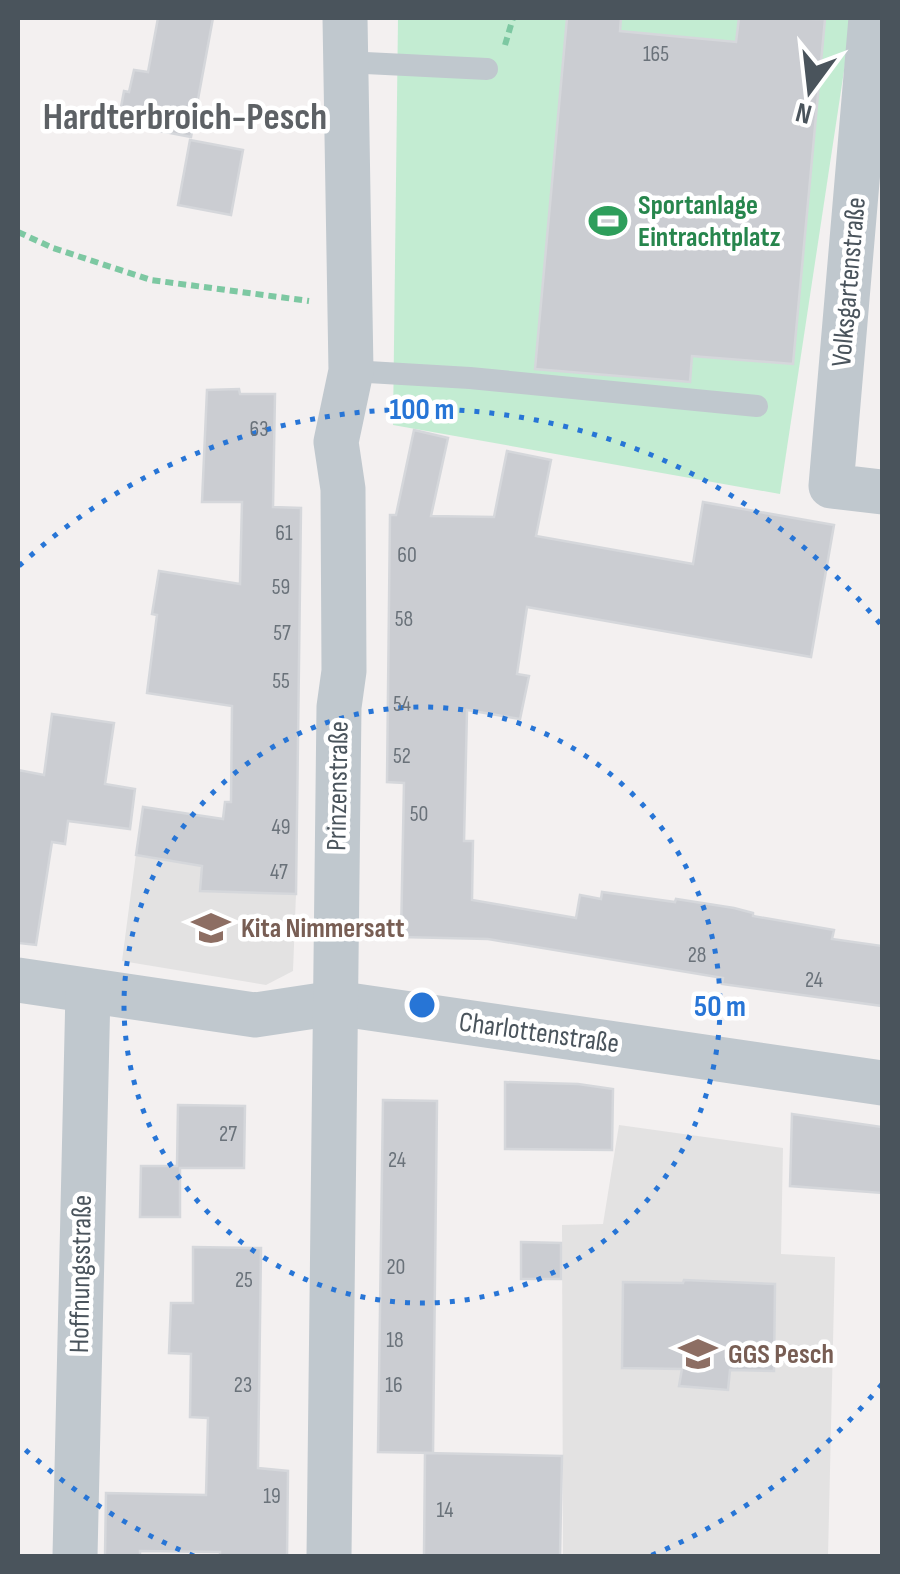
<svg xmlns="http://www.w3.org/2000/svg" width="900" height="1574" font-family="'Sofia Sans Condensed',sans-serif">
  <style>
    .education { fill: #e3e2e2 }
    .green { fill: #c3ecd2 }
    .building { fill: #cbcdd2; stroke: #d5d7db; stroke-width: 2.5 }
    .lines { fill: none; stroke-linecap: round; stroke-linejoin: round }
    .path { stroke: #7dc8a2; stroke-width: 6; stroke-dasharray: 8 5; stroke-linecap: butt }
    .lane { stroke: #c0c8ce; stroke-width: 22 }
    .street { stroke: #c0c8ce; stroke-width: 45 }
    .ring { fill: none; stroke: #2775d6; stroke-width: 5; stroke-dasharray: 5 10 }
    .labels { text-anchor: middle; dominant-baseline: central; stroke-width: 9; stroke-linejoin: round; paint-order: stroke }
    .number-label { font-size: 22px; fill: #6a727a }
    .leisure-label { font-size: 28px; font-weight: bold; fill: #27864d; stroke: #fff; text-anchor: start }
    .street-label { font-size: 28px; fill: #4a545c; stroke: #fff }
    .education-label { font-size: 28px; font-weight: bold; fill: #785e54; stroke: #fff; text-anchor: start }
    .district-label { font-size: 38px; font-weight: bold; fill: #5d6165; stroke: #fff }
    .centre { fill: #2775d6; stroke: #fff; stroke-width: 5 }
    .ring-label { font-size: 30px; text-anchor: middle; font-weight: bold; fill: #2775d6; stroke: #fff; stroke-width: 9; stroke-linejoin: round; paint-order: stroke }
  </style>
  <rect width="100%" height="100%" fill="#f3f0f0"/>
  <g class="education">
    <polygon points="139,831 240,847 296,894 293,971 266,985 122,961"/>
    <polygon points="619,1125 783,1148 781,1254 835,1257 828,1556 563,1556 562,1225 603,1224"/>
  </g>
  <polygon class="green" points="398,18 852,18 780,494 393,425"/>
  <g class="building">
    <polygon points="158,18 213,18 191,137 118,123 124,91 129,92 134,70 148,72"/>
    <polygon points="567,18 621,18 620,31 736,42 739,18 825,19 793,364 692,356 690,382 535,369"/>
    <polygon points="190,140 243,150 231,215 178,205"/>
    <polygon points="239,389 240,394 275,394 273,507 301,508 296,894 200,891 202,866 136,855 143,807 223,819 225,802 231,802 232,706 147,693 157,615 152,614 159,571 240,584 242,502 202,502 207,390"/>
    <polygon points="414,430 448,438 431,516 494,517 507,451 551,460 536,536 693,564 703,502 834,525 811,657 527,607 517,674 529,676 520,719 467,710 464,841 473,841 472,900 576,918 580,895 601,899 602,892 675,902 676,899 734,908 753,913 753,916 834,930 832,939 882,946 882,1006 722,984 723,978 488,939 401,937 404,783 387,782 390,515 396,515"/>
    <polygon points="52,714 114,723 105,784 135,789 130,829 68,821 65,844 52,842 36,945 18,943 18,770 44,775"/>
    <polygon points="505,1082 578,1084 613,1089 612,1150 505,1149"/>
    <polygon points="383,1100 437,1101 433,1453 378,1452"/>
    <polygon points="178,1105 245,1106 244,1168 180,1168 180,1217 140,1217 141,1166 177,1166"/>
    <polygon points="792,1114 882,1127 882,1193 790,1186"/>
    <polygon points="521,1242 561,1243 561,1279 521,1279"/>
    <polygon points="193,1247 261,1248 258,1468 288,1471 287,1556 220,1556 220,1552 140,1551 140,1556 105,1556 106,1493 206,1495 208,1418 190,1417 191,1354 169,1353 171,1303 193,1303"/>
    <polygon points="684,1280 775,1284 774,1371 730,1370 728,1390 679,1386 682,1369 622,1368 623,1282 683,1283"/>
    <polygon points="425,1453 562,1456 560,1556 424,1556"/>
  </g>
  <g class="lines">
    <g class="path">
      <polyline points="505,45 513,18"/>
      <polyline points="18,232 53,248 151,280 309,301"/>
    </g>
    <g class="lane">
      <polyline points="345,62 487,69"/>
      <polyline points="351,371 470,378 757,406"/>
    </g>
    <g class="street">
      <polyline points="871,18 831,486 882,492"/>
      <polyline points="18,980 255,1015 335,1003 882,1083"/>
      <polyline points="75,1556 88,991"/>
      <polyline points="329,1556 339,707 344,671 343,489 336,442 351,371 345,18"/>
    </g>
  </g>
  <g class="ring">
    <circle cx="422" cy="1005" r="298"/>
    <path d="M882 1384A596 596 0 0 1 650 1556M194 1556A596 596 0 0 1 19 1444M19 566A596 596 0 0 1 882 626"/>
  </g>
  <defs>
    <g id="stadium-bare" transform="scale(3)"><path d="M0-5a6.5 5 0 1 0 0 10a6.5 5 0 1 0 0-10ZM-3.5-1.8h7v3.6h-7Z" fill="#2e9e5b" stroke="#fff" stroke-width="2.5" paint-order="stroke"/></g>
    <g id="school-bare" transform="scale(3)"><path d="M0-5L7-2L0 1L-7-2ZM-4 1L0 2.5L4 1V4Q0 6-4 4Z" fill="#8d6e63" stroke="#fff" stroke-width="2.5" paint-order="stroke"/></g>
  </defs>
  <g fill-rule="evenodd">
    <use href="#stadium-bare" x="608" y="221"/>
    <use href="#school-bare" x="211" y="928"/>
    <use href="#school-bare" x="698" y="1354"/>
  </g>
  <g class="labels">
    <g class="number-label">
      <text x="656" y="54">165</text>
      <text x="259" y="429">63</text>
      <text x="284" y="533">61</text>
      <text x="407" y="555">60</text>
      <text x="281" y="587">59</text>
      <text x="404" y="619">58</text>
      <text x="282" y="633">57</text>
      <text x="281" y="681">55</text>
      <text x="402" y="704">54</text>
      <text x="402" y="756">52</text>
      <text x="419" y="814">50</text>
      <text x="281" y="827">49</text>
      <text x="279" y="872">47</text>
      <text x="697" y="955">28</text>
      <text x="814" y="980">24</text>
      <text x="228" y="1134">27</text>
      <text x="397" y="1160">24</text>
      <text x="396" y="1267">20</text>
      <text x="244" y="1280">25</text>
      <text x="395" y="1340">18</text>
      <text x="243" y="1385">23</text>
      <text x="394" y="1385">16</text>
      <text x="272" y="1496">19</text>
      <text x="445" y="1510">14</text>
    </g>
    <g class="leisure-label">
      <text x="638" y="205">Sportanlage<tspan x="638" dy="32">Eintrachtplatz</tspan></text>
    </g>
    <g class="street-label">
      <text transform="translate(849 282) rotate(-85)">Volksgartenstraße</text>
      <text transform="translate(338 786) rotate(-89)">Prinzenstraße</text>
      <text transform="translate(539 1033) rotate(8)">Charlottenstraße</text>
      <text transform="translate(81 1274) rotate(-89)">Hoffnungsstraße</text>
    </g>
    <g class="education-label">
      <text x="241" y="928">Kita Nimmersatt</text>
      <text x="728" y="1354">GGS Pesch</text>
    </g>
    <g class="district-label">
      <text x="185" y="117">Hardterbroich-Pesch</text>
    </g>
  </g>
  <circle cx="422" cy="1005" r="15" class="centre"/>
  <g class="ring-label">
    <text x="422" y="419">100 m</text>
    <text x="720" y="1016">50 m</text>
  </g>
  <rect width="900" height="1574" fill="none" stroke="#4a545c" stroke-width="40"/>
  <g transform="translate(810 90) rotate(195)" stroke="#ffffff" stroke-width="8" paint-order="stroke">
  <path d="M0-8L18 38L0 25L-18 38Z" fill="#4a545c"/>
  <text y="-15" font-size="28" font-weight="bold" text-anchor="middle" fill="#4a545c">N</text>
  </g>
</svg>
